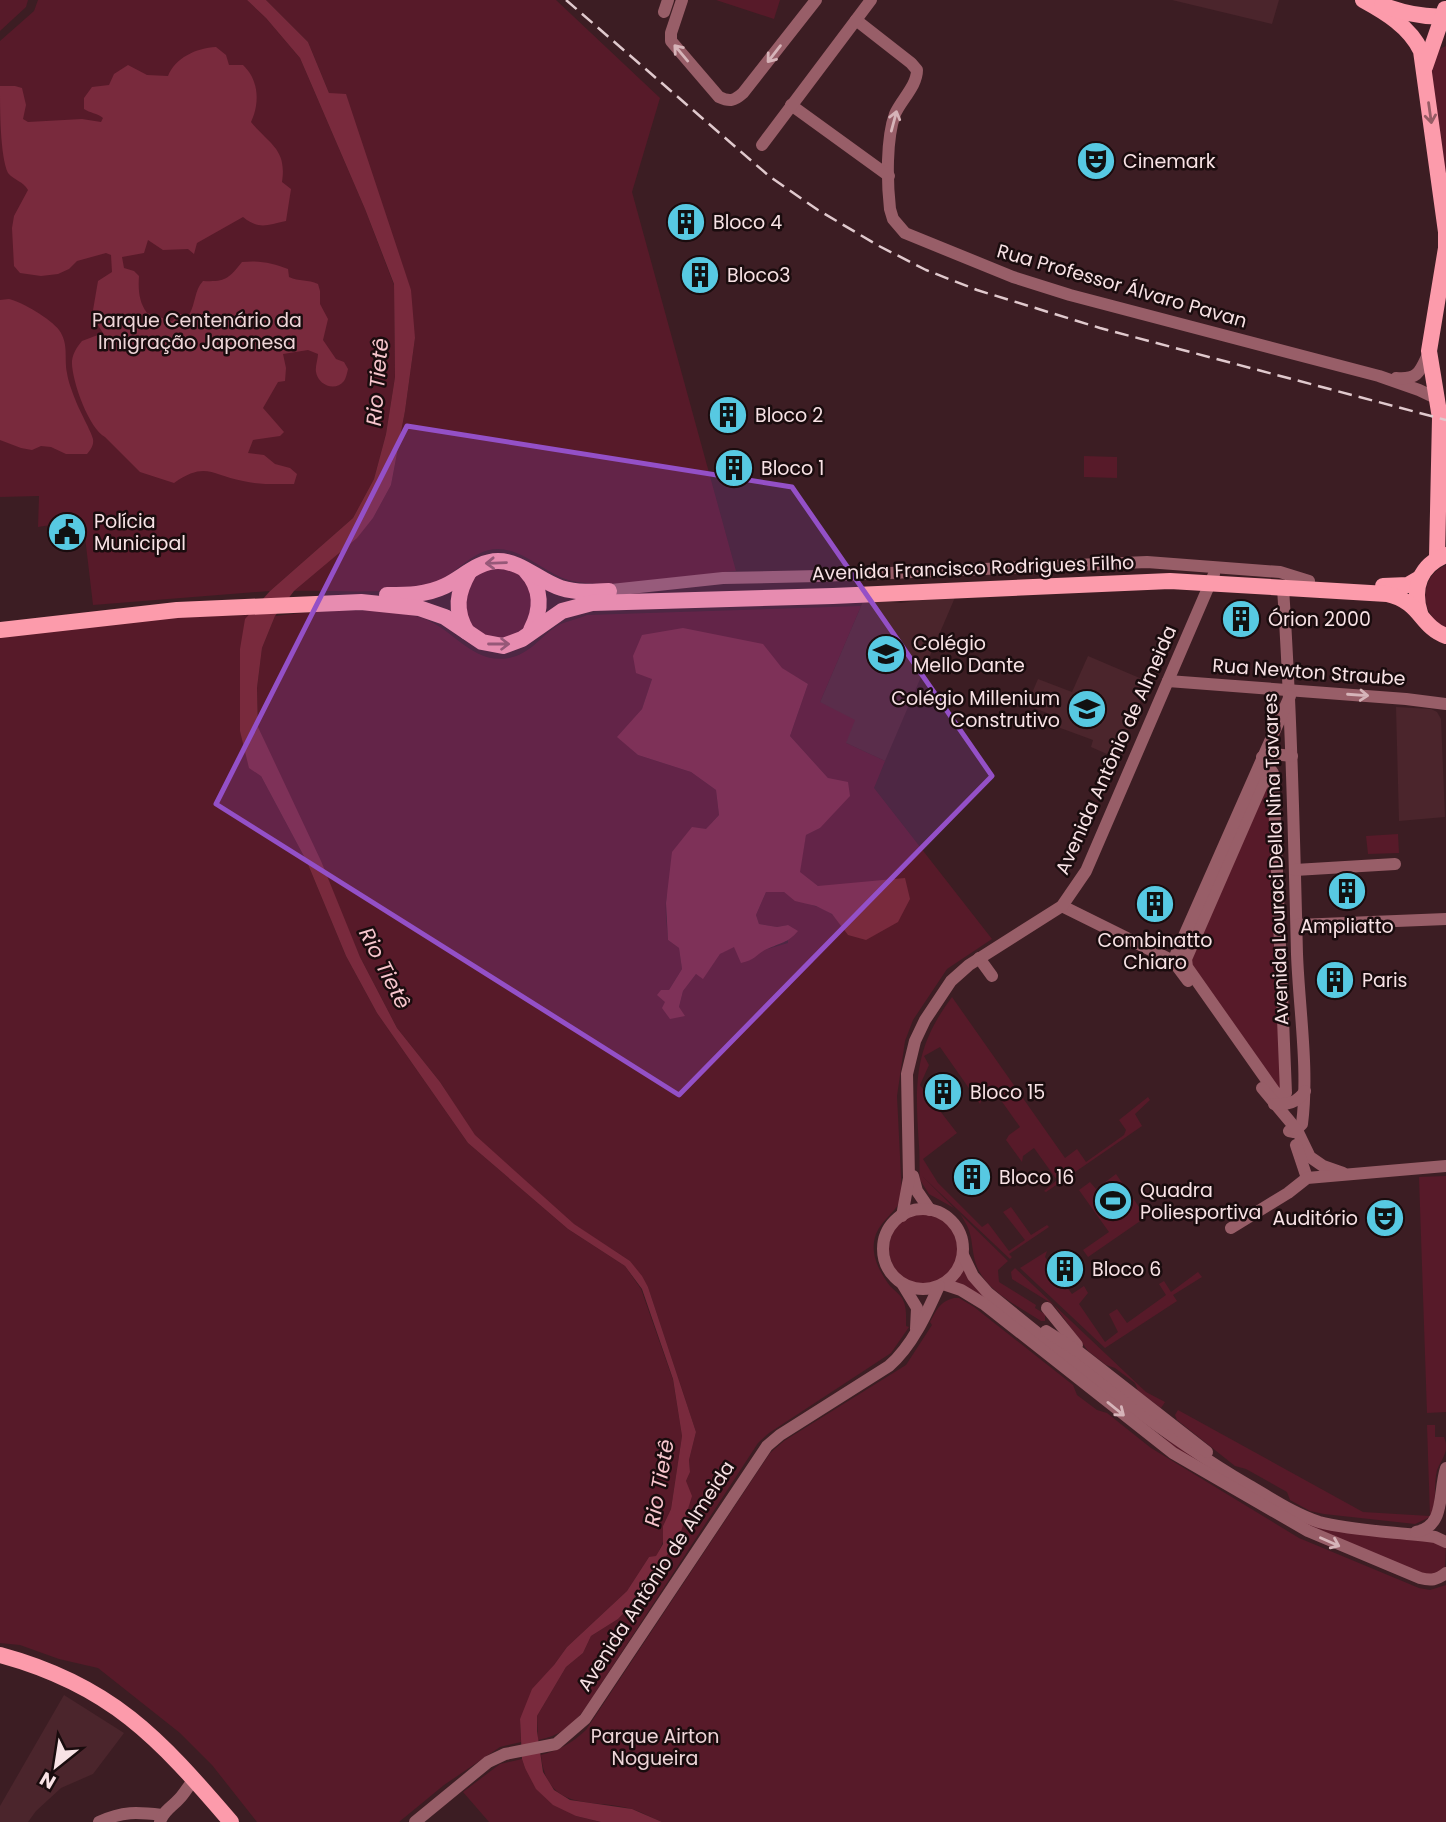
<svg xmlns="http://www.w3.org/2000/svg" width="1446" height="1822" font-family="Poppins,sans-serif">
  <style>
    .built { fill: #4b252c }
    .green { fill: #571a29; fill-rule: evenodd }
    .water { fill: #792a3d }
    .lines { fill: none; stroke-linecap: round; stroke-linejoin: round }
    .minor { stroke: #985e68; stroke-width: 12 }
    .major { stroke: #fc9bab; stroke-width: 16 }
    .rail { stroke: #e0c9cd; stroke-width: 2.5; stroke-dasharray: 14 7; stroke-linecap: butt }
    .oneway { stroke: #d6b4b9 }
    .oneway2 { stroke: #965b64 }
    .marked { fill: #9450c7; fill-opacity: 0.2; stroke: #9450c7; stroke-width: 5; stroke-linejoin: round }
    .labels { text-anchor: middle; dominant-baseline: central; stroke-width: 5; stroke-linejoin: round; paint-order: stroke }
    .poi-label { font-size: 19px; fill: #f8e2e5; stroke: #1a0c0e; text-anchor: start }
    .street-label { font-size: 19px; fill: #f8e2e5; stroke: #1a0c0e }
    .park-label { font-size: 19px; fill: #eed5d8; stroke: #1a0c0e }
    .water-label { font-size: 21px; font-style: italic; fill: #f7c6cd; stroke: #1a0c0e }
  </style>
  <rect width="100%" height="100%" fill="#3c1d23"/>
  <g class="built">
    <polygon points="1172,0 1279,0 1272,24"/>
    <polygon points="956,595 885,761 846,743 820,702 864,599 901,603 914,601 921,597"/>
    <polygon points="1088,656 1149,682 1116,758 1091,747 1093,740 1044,722 1047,713 1027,705 1038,679 1072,692"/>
    <polygon points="1396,707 1431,709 1437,712 1441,719 1445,817 1399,821"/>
    <polygon points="64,1695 124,1733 93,1774 61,1788 36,1811 28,1822 0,1822 0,1806"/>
  </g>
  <g class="green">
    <polygon points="0,0 28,0 26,7 0,31"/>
    <polygon points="38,0 247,0 266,18 300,58 365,209 394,285 395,377 386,434 374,479 353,518 270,591 93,605 83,520 38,527 39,496 0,497 0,41 34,11"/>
    <path d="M266 0H556L660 98 632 192 736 571C687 575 626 589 577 582 548 578 528 550 498 549 470 549 454 579 428 585 385 595 338 590 294 591L355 539 373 518 391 485 405 411 415 338 329 93 308 42Z"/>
    <polygon points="716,0 780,0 774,19"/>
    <polygon points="1446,46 1446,194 1429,76 1439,49"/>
    <polygon points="1084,456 1117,457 1117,478 1084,477"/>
    <path d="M1446 565V628C1419 615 1418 577 1446 565Z"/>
    <circle cx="499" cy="603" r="35"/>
    <path d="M861 606 820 702 855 720 846 743 885 761 874 788 992 939 947 969 913 1020 905 1041 897 1096 902 1197C897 1212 882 1219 876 1234 869 1253 879 1271 890 1286 894 1290 899 1294 902 1298 907 1307 906 1316 906 1326L909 1327 891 1353 769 1433 758 1443 584 1710C571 1727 559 1736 538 1740L537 1716 566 1667 583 1653 591 1636 618 1619 655 1581 663 1561 679 1538 684 1518 686 1481 690 1472 689 1460 696 1432 648 1287 630 1261 573 1224 474 1135 440 1082 397 1028 360 957 258 727 257 688 262 648 275 616C316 611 380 606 419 617 452 626 471 665 509 658 530 654 540 637 557 626 566 621 578 619 587 615ZM763 645 781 668 808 684 790 736 828 778 820 828 806 835 799 872 818 886 848 935C843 928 837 918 830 913 815 903 798 904 784 892H766L756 915 759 924 777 927 788 925V943L764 950 734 946 720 954 703 978 696 974 683 991 679 1007 669 990 682 969 679 948 668 940C667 927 665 913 666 900 670 874 701 834 719 815L716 790 691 772 638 755 618 737 642 709 652 679Z"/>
    <polygon points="249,615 261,776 307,862 346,956 377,1013 468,1143 568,1229 625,1266 641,1289 673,1380 682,1436 671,1509 663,1526 663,1542 656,1557 649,1557 627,1591 567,1647 554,1665 520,1719 521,1742 500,1747 444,1785 399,1822 257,1822 212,1765 180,1733 98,1668 59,1659 20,1645 0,1643 0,636 180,617"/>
    <polygon points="1268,766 1285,1101 1184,967"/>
    <polygon points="1398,834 1399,853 1368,854 1366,836"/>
    <path d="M952 997 1065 1158 1077 1149 1086 1162 1124 1135 1126 1130 1119 1120 1148 1097 1150 1100 1135 1114 1142 1126 1046 1192 1044 1191 1057 1180 1034 1148 1023 1156 1022 1162 1006 1140 1009 1135 1020 1127 993 1089 990 1095 982 1099 980 1104 940 1047 924 1056 929 1065 920 1085 957 1133 923 1159 938 1183 982 1227 988 1223 1009 1251 1025 1240 1003 1212 1011 1207 1031 1235 1047 1225 1049 1227 1009 1254 1012 1257 1010 1259 922 1176 954 1208 929 1194 920 1180C919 1172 920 1159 919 1146 915 1084 913 1049 952 997Z"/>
    <polygon points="1116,1174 1146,1217 1088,1257 1083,1250 1109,1232 1079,1190 1090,1182 1096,1189"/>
    <polygon points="1446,1176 1446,1412 1427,1413 1419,1177"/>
    <circle cx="925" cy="1249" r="36"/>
    <path d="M960 1214 1008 1261 998 1270 999 1282 1036 1305 1035 1308 1045 1314V1321H1041C1018 1306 983 1290 975 1261 970 1240 974 1234 960 1214Z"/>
    <polygon points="1047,1251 1045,1257 1072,1294 1084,1286 1088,1293 1079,1304 1105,1342 1118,1332 1109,1314 1117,1309 1127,1323 1166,1295 1159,1284 1164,1281 1171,1292 1198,1272 1202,1277 1173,1295 1177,1301 1105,1348 1020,1268"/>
    <path d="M964 1265 969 1279 980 1292 1161 1436 1284 1511C1332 1538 1388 1528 1441 1541L1446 1544 1445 1570 1431 1576 1423 1575 1318 1533 1159 1439 973 1291 965 1287 949 1285Z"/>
    <polygon points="1015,1268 1146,1392 1165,1402 1161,1408 1138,1391 1135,1383 1115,1368 1106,1365 1088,1351 1054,1305 1012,1279 1011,1272"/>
    <path d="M954 1298H959L974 1307 1073 1385 1077 1395 1097 1410 1107 1413 1151 1448 1299 1538 1419 1588 1430 1590 1446 1585V1822H662C652 1818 642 1812 632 1809 591 1798 547 1813 541 1755 560 1750 572 1743 586 1730L770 1453 784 1441 906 1365 932 1325 930 1322C936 1311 940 1301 954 1298Z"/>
    <path d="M1178 1410 1363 1512 1430 1516 1427 1425H1435V1437H1444C1446 1443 1446 1442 1446 1449 1445 1456 1440 1463 1437 1470 1433 1487 1438 1501 1430 1517L1415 1524 1324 1514 1310 1511 1290 1500 1287 1492 1246 1469 1235 1466 1177 1420 1175 1415Z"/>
    <polygon points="522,1759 525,1768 576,1816 601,1822 489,1822 463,1792 500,1764"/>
  </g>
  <g class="water">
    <polygon points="247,0 266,0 308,42 329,93 346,94 411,290 415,338 405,411 391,485 373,518 357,538 294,591 275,616 262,648 257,688 258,727 321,861 360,957 397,1028 440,1082 475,1135 574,1224 630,1261 642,1276 648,1287 696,1432 689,1460 690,1472 686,1481 692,1496 679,1538 663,1561 655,1581 618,1619 591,1636 583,1653 566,1667 537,1716 537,1731 543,1772 554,1790 570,1800 632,1809 662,1822 601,1822 576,1816 553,1805 536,1789 525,1768 522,1759 520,1719 532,1689 554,1665 567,1647 627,1591 649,1557 656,1556 663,1544 663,1526 671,1509 682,1436 673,1379 642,1289 625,1266 568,1229 468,1143 377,1013 346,956 307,862 261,776 249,768 240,731 240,649 245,619 270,591 353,518 374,479 386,434 395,377 394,284 365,209 300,58 266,18"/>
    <path d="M216 47 226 55 229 65H243C259 80 260 103 251 122 270 145 287 149 282 182L291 189 286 221C267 225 259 230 243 217L197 243 194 254 188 249 163 250 148 240 144 253 122 257 124 268 134 271 139 276C138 290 139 302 147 313L172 321 180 314 189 315C196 303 194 291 203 281 226 282 228 279 242 262 259 260 273 263 288 269L289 277C299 282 308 279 318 284L320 291V304L328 319 323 340 336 359 344 362 348 369C347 373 346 378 344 381 335 392 318 385 316 372 315 367 318 359 318 354L308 350 283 354 286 368 285 381 278 382 263 408 284 432 280 436 253 440 248 453 264 455 275 464 290 468 297 474 294 484C277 484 259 485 243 481 211 475 206 461 174 483L140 472 105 437C89 429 71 379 72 361 73 353 77 347 82 341L103 333 92 316 98 281 112 272 111 255 106 253 77 261 69 269 58 274 41 276 20 273 14 266 12 228 14 216 28 190C23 181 15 181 8 173 0 156 0 108 0 86H15L22 88 26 105 23 119 28 122 82 119 101 122 103 118C97 113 90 113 84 109V98L92 87 109 85 114 74 128 65 147 75 168 76C175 58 196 48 216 47Z"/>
    <path d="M9 299C22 302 51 319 59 330 69 344 64 357 67 373 68 381 72 391 75 399 78 408 92 433 93 439 94 445 91 449 87 454H66L51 447 41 446 32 450 21 448 0 440V300Z"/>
    <path d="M683 628 763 644 782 668 808 684 790 736 828 778 848 782 850 796 820 828 806 835 800 872 818 886 905 878 910 899 898 922 866 940 848 935 832 914 816 906 795 901 784 892H766L756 915 759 924 777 927 788 925 798 931C788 943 780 943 767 949 756 954 756 960 741 963L734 947 720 954 703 979 696 974 683 991 679 1007 685 1016 670 1019 662 1008 665 1002 657 995 661 990H669L682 969 679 948 668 940 666 903 672 852 692 827 706 829 719 815 716 790 691 772 638 755 617 737 642 709 652 679 636 673 633 656 642 635Z"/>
  </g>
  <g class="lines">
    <g class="minor">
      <path d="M682 0 671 33V41L719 97C730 102 734 101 743 93L816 0"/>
      <polyline points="664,12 668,0"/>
      <path d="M856 20 911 63 917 70C917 86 901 100 895 114 886 139 887 182 890 209L893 219 905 233 1013 277 1070 295 1379 376 1419 390 1438 399"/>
      <polyline points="791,105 889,176"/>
      <polyline points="762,145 871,0"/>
      <path d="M1396 378C1419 380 1420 371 1429 352"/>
      <path d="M1283 588C1291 710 1294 832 1297 954 1299 1009 1309 1069 1302 1124L1294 1132 1289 1131"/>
      <polyline points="602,591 723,578 819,576 1147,562 1280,572 1309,581"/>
      <polyline points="1168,681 1406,699 1446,704"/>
      <polyline points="1262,757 1273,754 1292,756"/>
      <polygon points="1271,770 1273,773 1286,1093 1283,1096 1275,1092 1187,967 1186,959 1268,771"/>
      <polyline points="1295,870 1395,864"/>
      <polyline points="1062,906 1173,961"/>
      <polyline points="1297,925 1446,919"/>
      <polyline points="979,958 992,976"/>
      <polyline points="1188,981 1173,961 1290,696"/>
      <polyline points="1262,1088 1297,1130 1310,1157 1323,1166 1343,1173"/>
      <path d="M1274 1104C1287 1105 1297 1103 1305 1091"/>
      <polyline points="1296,1145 1307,1178"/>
      <polyline points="913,1176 917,1191 930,1210"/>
      <circle cx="923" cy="1249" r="40"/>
      <polyline points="902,1216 909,1178 907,1074 915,1041 925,1020 951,981 969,965 1062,906 1086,871 1214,574"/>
      <polyline points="1231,1228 1288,1193 1307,1178 1446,1166"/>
      <path d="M963 1255 973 1276 988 1293C1072 1361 1155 1430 1248 1485 1271 1498 1294 1514 1319 1522 1352 1531 1399 1532 1435 1537L1446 1542"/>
      <path d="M943 1284 961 1290 984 1304 1173 1453 1308 1531 1420 1578C1431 1581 1437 1580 1446 1573"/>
      <polyline points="903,1285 917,1308 916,1329"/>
      <polyline points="1047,1308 1077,1345"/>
      <polyline points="1046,1331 1079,1352 1207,1452"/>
      <path d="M1416 1532C1446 1526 1438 1493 1446 1468"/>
      <path d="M99 1822C123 1811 137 1812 162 1815"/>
      <path d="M160 1822C163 1811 172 1807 179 1799 185 1793 188 1786 194 1780"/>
      <path d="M415 1822 488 1762 505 1754 556 1744 585 1719 767 1446 780 1435 889 1366C912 1346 926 1315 939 1286"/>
    </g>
    <g class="major">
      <path d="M1363 0C1385 12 1410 27 1421 51L1446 232V248L1429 351 1440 418 1437 558"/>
      <path d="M1382 5C1403 13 1423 18 1446 16"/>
      <polyline points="1425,67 1445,9"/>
      <path d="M526 571C542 588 542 610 531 630"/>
      <polyline points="1383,586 1408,585 1420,578"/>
      <path d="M387 595C408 595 426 595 445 586 462 578 478 561 498 561 521 561 539 581 561 588 577 593 593 592 609 591"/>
      <path d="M1420 613C1412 588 1420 565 1446 555"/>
      <path d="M0 630 177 610 361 602 419 608 445 617 482 642 503 646 522 639 562 611 592 603 833 596 1170 581 1387 594C1422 602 1419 626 1446 636"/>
      <path d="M467 632C454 610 457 593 469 572"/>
      <path d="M0 1655C111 1685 159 1738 231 1822"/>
    </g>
    <polyline class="rail" points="566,0 769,176 818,210 879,246 926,270 977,290 1100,328 1446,420"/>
  </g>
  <defs><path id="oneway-shaft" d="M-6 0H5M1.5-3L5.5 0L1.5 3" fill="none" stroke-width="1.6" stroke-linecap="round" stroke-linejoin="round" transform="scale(1.75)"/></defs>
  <g class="oneway">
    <use href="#oneway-shaft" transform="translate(681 53) rotate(-130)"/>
    <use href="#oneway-shaft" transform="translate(774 54) rotate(128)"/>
    <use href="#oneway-shaft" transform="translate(894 121) rotate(-75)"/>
    <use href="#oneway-shaft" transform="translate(1358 695) rotate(4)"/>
    <use href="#oneway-shaft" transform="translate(1116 1409) rotate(39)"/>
    <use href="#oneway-shaft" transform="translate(1330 1542) rotate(24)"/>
  </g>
  <g class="oneway2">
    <use href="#oneway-shaft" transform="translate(1430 113) rotate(82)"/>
    <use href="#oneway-shaft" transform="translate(496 563) rotate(178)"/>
    <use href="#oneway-shaft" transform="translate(499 644)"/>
  </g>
  <path class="marked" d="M407 426 792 487 992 776 679 1095 216 804Z"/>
  <defs>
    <g id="theatre-disc" transform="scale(2.0125)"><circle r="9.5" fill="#57c9e2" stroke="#1a0c0e"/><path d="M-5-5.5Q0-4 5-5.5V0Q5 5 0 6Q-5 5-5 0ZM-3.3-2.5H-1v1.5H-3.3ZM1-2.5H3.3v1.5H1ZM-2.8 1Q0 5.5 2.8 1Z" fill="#111"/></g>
    <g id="building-disc" transform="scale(2.0125)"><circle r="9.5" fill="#57c9e2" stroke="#1a0c0e"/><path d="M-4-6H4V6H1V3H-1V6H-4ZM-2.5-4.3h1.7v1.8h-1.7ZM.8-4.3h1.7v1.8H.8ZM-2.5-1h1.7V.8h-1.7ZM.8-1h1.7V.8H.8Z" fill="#111"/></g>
    <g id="civic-disc" transform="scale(2.0125)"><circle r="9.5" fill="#57c9e2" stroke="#1a0c0e"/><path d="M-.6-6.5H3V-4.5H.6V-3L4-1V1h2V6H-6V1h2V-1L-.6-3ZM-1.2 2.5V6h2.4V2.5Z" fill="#111"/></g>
    <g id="school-disc" transform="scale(2.0125)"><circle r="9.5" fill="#57c9e2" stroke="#1a0c0e"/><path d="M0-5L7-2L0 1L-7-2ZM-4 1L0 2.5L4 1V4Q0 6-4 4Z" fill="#111"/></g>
    <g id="stadium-disc" transform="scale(2.0125)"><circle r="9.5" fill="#57c9e2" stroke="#1a0c0e"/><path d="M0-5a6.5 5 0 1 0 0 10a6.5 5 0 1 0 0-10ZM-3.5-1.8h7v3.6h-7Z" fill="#111"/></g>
  </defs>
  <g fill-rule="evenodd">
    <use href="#theatre-disc" x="1096" y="161"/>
    <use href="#building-disc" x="686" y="222"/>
    <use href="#building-disc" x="700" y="275"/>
    <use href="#building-disc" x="728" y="415"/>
    <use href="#building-disc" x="734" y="468"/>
    <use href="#civic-disc" x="67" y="532"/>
    <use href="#building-disc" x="1241" y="619"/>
    <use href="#school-disc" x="886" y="654"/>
    <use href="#school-disc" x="1087" y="709"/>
    <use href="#building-disc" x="1347" y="891"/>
    <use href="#building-disc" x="1155" y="904"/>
    <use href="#building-disc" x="1335" y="980"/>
    <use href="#building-disc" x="943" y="1092"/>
    <use href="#building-disc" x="972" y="1177"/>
    <use href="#stadium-disc" x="1113" y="1201"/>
    <use href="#theatre-disc" x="1385" y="1218"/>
    <use href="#building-disc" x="1065" y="1269"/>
  </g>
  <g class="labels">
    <g class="poi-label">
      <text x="1123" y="161">Cinemark</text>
      <text x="713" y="222">Bloco 4</text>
      <text x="727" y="275">Bloco3</text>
      <text x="755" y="415">Bloco 2</text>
      <text x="761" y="468">Bloco 1</text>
      <text x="94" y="521">Polícia<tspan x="94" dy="22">Municipal</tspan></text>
      <text x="1268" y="619">Órion 2000</text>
      <text x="913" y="643">Colégio<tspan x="913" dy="22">Mello Dante</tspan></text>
      <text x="1060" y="698" text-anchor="end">Colégio Millenium<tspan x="1060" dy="22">Construtivo</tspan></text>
      <text x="1347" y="926" text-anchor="middle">Ampliatto</text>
      <text x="1155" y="940" text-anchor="middle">Combinatto<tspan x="1155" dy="22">Chiaro</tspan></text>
      <text x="1362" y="980">Paris</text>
      <text x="970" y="1092">Bloco 15</text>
      <text x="999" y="1177">Bloco 16</text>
      <text x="1140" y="1190">Quadra<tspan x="1140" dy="22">Poliesportiva</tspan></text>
      <text x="1358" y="1218" text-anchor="end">Auditório</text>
      <text x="1092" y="1269">Bloco 6</text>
    </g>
    <g class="street-label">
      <text transform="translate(1122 286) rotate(16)">Rua Professor Álvaro Pavan</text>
      <text transform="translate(973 568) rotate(-2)">Avenida Francisco Rodrigues Filho</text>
      <text transform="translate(1309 672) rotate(4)">Rua Newton Straube</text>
      <text transform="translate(1116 750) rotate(-66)">Avenida Antônio de Almeida</text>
      <text transform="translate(1276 859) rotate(-92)">Avenida Louraci Della Nina Tavares</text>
      <text transform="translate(656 1576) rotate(-57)">Avenida Antônio de Almeida</text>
    </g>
    <g class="park-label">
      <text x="197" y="320">Parque Centenário da<tspan x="197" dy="22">Imigração Japonesa</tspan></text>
      <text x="655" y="1736">Parque Airton<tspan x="655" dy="22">Nogueira</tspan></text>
    </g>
    <g class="water-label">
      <text transform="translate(377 382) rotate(-85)">Rio Tietê</text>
      <text transform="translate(385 968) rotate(63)">Rio Tietê</text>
      <text transform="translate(659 1483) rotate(-80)">Rio Tietê</text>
    </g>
  </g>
  <g transform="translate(56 1766) rotate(210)" stroke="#1a0c0e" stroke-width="5" paint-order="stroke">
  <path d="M0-5L12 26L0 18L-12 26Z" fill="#f8e2e5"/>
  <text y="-10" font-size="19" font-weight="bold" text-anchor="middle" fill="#f8e2e5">N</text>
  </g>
</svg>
